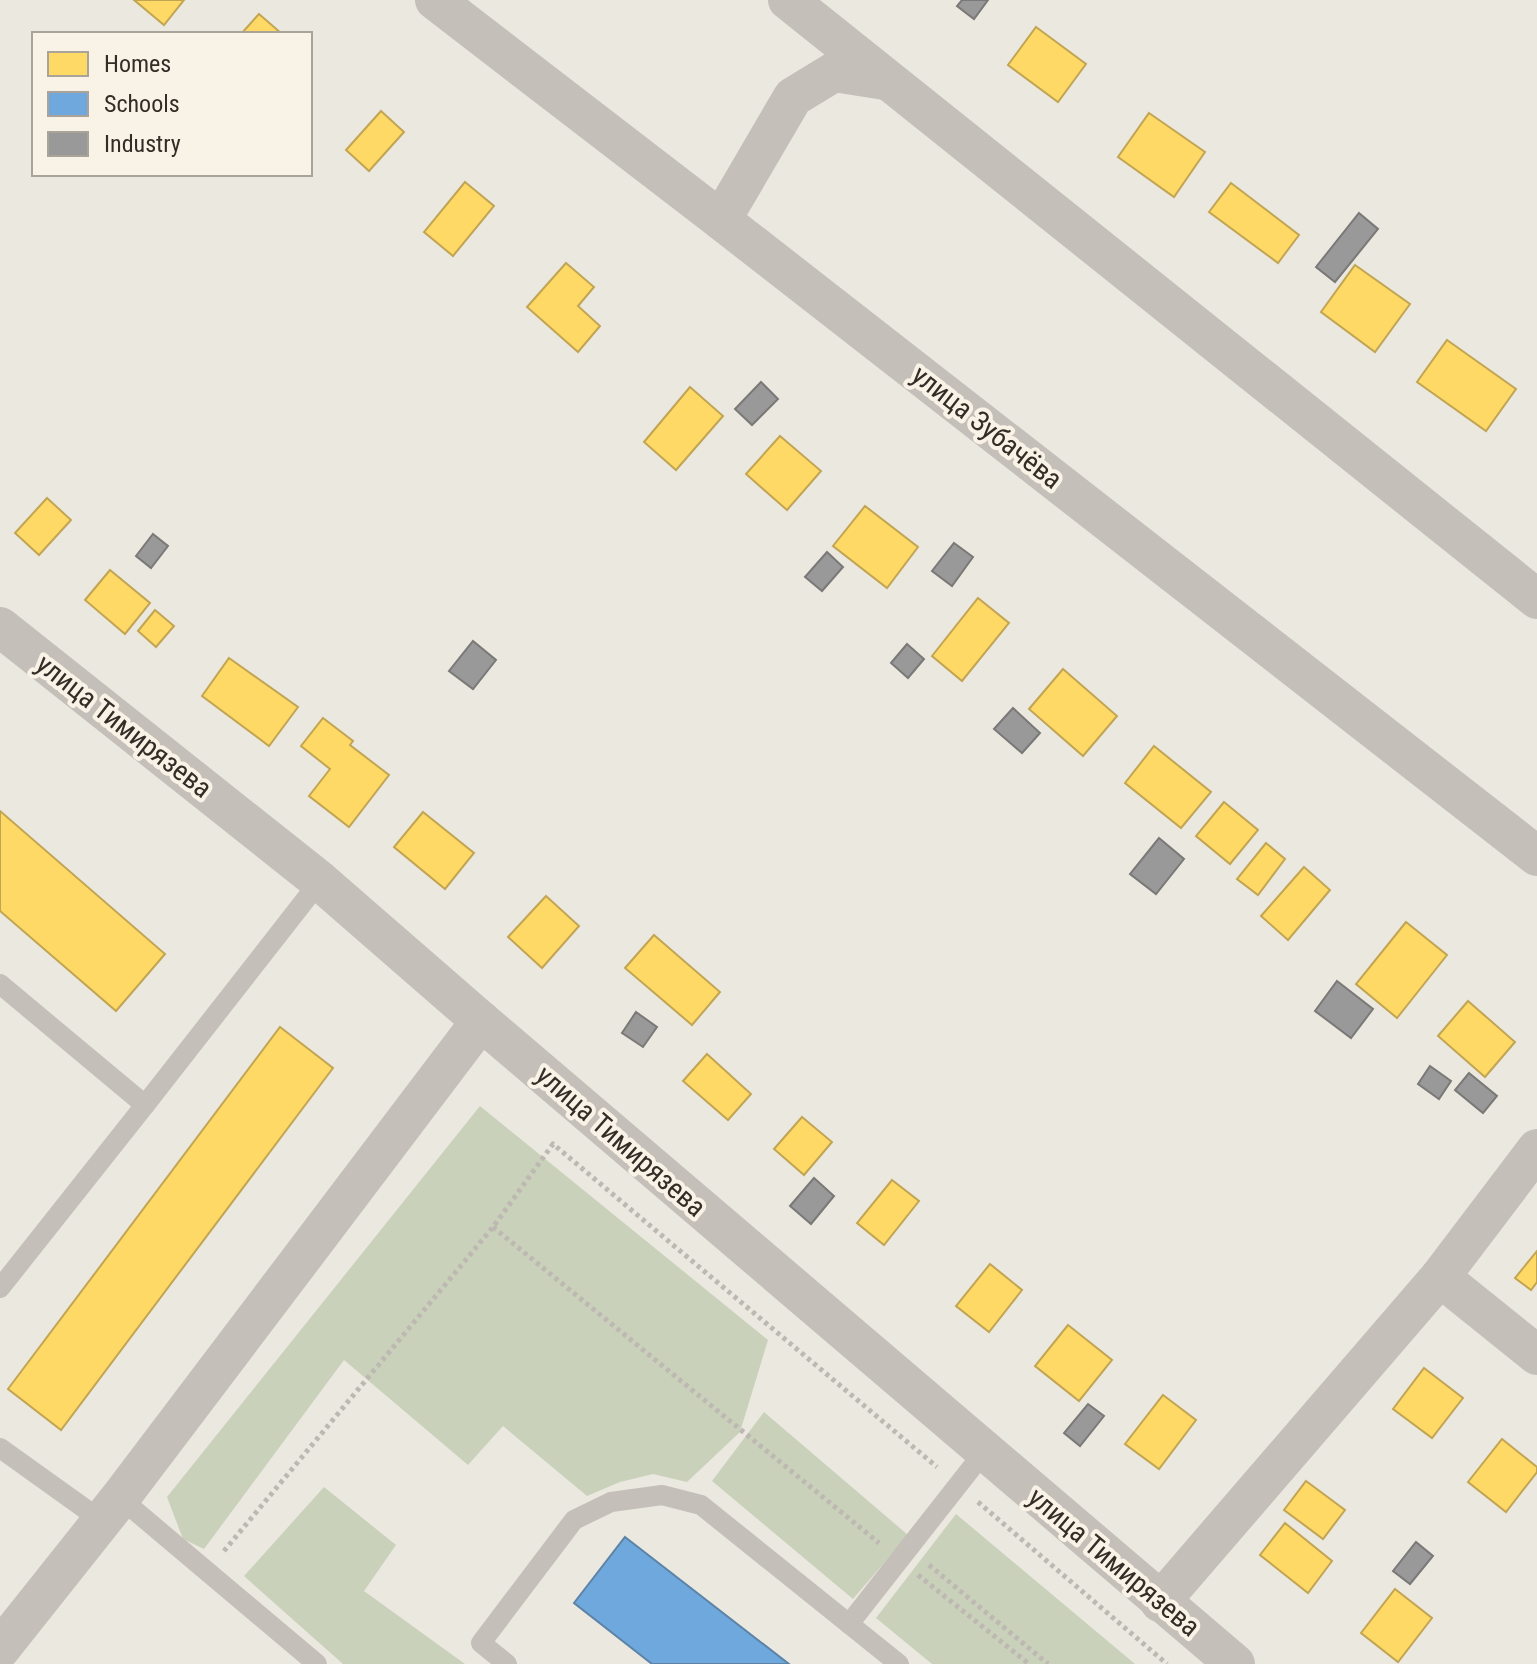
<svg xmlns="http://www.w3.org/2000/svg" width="1537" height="1664" font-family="'Roboto Condensed',sans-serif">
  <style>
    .green { fill: #c9d1bb }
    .homes { fill: #ffd966; stroke: #c2a553; stroke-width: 2 }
    .schools { fill: #6fa8dc; stroke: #5d83a6; stroke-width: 2 }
    .industry { fill: #999; stroke: #7b7977; stroke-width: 2 }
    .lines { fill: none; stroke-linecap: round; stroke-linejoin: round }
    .path { stroke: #bdb8b1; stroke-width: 5; stroke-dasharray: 4 4; stroke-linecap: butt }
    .service { stroke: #c4bfb8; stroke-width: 20 }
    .minor { stroke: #c4bfb8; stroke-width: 40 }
    .labels { text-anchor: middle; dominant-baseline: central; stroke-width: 8; stroke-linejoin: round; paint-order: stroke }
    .street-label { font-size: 28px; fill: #342d27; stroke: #f8f2e7 }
  </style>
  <rect width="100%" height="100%" fill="#ebe8e0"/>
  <g class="green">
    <polygon points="480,1106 768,1340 740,1432 687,1482 653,1474 620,1482 587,1496 503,1426 468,1465 344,1360 204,1549 183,1539 167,1497"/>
    <polygon points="764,1412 908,1535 853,1599 712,1481"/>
    <polygon points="324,1487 396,1545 364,1591 465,1664 343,1664 244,1576"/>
    <polygon points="956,1514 1135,1664 932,1664 876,1618"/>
  </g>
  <g class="homes">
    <polygon points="134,0 184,0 164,25"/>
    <polygon points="259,14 282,34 241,34"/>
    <polygon points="1036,27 1086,64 1058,102 1008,65"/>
    <polygon points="381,111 404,132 369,171 346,150"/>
    <polygon points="1149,113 1205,152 1174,197 1118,157"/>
    <polygon points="465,182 494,206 453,256 424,232"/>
    <polygon points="1231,183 1299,235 1278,263 1209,212"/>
    <polygon points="566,263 594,287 578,306 600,326 578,352 527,307"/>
    <polygon points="1355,265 1410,304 1375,352 1321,312"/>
    <polygon points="1447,340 1516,389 1486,431 1417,382"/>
    <polygon points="690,387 723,416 676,470 644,442"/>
    <polygon points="780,436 821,471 787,510 746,474"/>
    <polygon points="47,498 71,520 39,555 15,533"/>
    <polygon points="865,506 918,547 887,588 833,546"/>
    <polygon points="110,570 150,603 125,634 85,600"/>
    <polygon points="978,598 1009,623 962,681 932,656"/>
    <polygon points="155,610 174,626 156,647 138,631"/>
    <polygon points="229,658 298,707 269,746 202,696"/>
    <polygon points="1063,669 1117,716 1083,756 1029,709"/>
    <polygon points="323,718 353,741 350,745 389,775 349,827 309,796 330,769 301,746"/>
    <polygon points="1154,746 1211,792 1181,828 1125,783"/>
    <polygon points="1224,802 1258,830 1230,864 1196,836"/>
    <polygon points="0,811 165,954 116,1011 0,911"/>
    <polygon points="423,812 474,853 445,889 394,847"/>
    <polygon points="1266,843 1285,859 1258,895 1237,879"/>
    <polygon points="1304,867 1330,890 1288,940 1261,916"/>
    <polygon points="546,896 579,926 542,968 508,937"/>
    <polygon points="1406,922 1447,955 1397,1018 1356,984"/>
    <polygon points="654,935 720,992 692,1025 625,968"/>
    <polygon points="1468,1001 1515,1042 1485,1077 1438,1036"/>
    <polygon points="280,1027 333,1068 61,1430 8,1389"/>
    <polygon points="707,1054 751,1094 728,1120 683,1081"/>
    <polygon points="802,1117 832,1142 804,1175 774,1149"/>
    <polygon points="892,1180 919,1201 884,1245 857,1223"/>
    <polygon points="1537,1251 1537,1282 1531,1290 1515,1278"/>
    <polygon points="990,1264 1022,1290 989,1332 956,1306"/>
    <polygon points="1068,1325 1112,1360 1079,1401 1035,1366"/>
    <polygon points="1424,1368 1463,1398 1432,1438 1393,1409"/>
    <polygon points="1163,1395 1196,1420 1159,1469 1125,1444"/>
    <polygon points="1502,1439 1537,1467 1537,1472 1506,1512 1468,1482"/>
    <polygon points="1306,1481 1345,1510 1323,1539 1284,1510"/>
    <polygon points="1285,1523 1332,1561 1308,1593 1260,1555"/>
    <polygon points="1395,1589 1432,1618 1398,1662 1361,1633"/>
  </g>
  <polygon class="schools" points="625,1537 789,1664 652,1664 574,1603"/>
  <g class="industry">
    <polygon points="962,0 988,0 974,19 957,6"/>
    <polygon points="1359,213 1378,229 1335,282 1316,267"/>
    <polygon points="761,382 778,399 752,425 735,409"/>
    <polygon points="153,534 168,546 151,568 136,556"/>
    <polygon points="954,543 973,557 952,586 932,571"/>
    <polygon points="827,552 843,567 822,591 805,577"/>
    <polygon points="473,641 496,660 473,689 449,671"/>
    <polygon points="907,644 924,659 908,678 891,663"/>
    <polygon points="1013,708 1040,733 1022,753 994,729"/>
    <polygon points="1159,838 1184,859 1156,894 1130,874"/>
    <polygon points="1337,981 1373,1009 1351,1038 1315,1011"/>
    <polygon points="636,1012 657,1027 643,1047 622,1033"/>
    <polygon points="1430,1066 1451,1081 1439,1099 1418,1084"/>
    <polygon points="1469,1073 1497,1096 1483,1113 1455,1090"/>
    <polygon points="814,1178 834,1196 811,1224 790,1206"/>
    <polygon points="1088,1404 1104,1416 1080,1446 1064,1433"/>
    <polygon points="1416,1542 1433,1556 1410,1584 1393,1571"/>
  </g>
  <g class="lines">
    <g class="path">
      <polyline points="493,1227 879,1543"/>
      <polyline points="978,1502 1167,1664"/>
      <polyline points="224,1551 493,1227 553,1144 937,1467"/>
      <polyline points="929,1565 1048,1664"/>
      <polyline points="918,1575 1029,1664"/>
    </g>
    <g class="service">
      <polyline points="0,984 145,1105 320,881"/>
      <polyline points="0,1288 145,1105"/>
      <polyline points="0,1448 102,1521"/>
      <polyline points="120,1498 317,1664"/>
      <polyline points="849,1624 984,1452"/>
      <polyline points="507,1664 481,1643 574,1520 611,1502 662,1495 701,1505 899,1664"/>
    </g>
    <g class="minor">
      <polyline points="435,0 721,220 1537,856"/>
      <polyline points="788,0 1537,599"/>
      <polyline points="721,220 793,97 834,72 885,80"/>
      <polyline points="0,627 320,881 481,1021 1235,1664"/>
      <polyline points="1440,1277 1537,1355"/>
      <polyline points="1160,1602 1440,1277 1537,1149"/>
      <polyline points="0,1649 120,1498 481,1021"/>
    </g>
  </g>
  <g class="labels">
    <g class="street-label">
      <text transform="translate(987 427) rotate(38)">улица Зубачёва</text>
      <text transform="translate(124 726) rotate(38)">улица Тимирязева</text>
      <text transform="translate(621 1141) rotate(41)">улица Тимирязева</text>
      <text transform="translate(1114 1562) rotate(40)">улица Тимирязева</text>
    </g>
  </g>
  <rect x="32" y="32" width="280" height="144" fill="#f8f2e7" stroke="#aaa39a" stroke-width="2"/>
  <rect x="48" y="52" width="40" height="24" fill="#ffd966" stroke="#aaa39a" stroke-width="2"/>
  <text x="104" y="72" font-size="24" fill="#342d27">Homes</text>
  <rect x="48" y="92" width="40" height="24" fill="#6fa8dc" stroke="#aaa39a" stroke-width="2"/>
  <text x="104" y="112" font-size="24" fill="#342d27">Schools</text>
  <rect x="48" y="132" width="40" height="24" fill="#999999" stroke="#aaa39a" stroke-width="2"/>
  <text x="104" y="152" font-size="24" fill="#342d27">Industry</text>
</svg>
